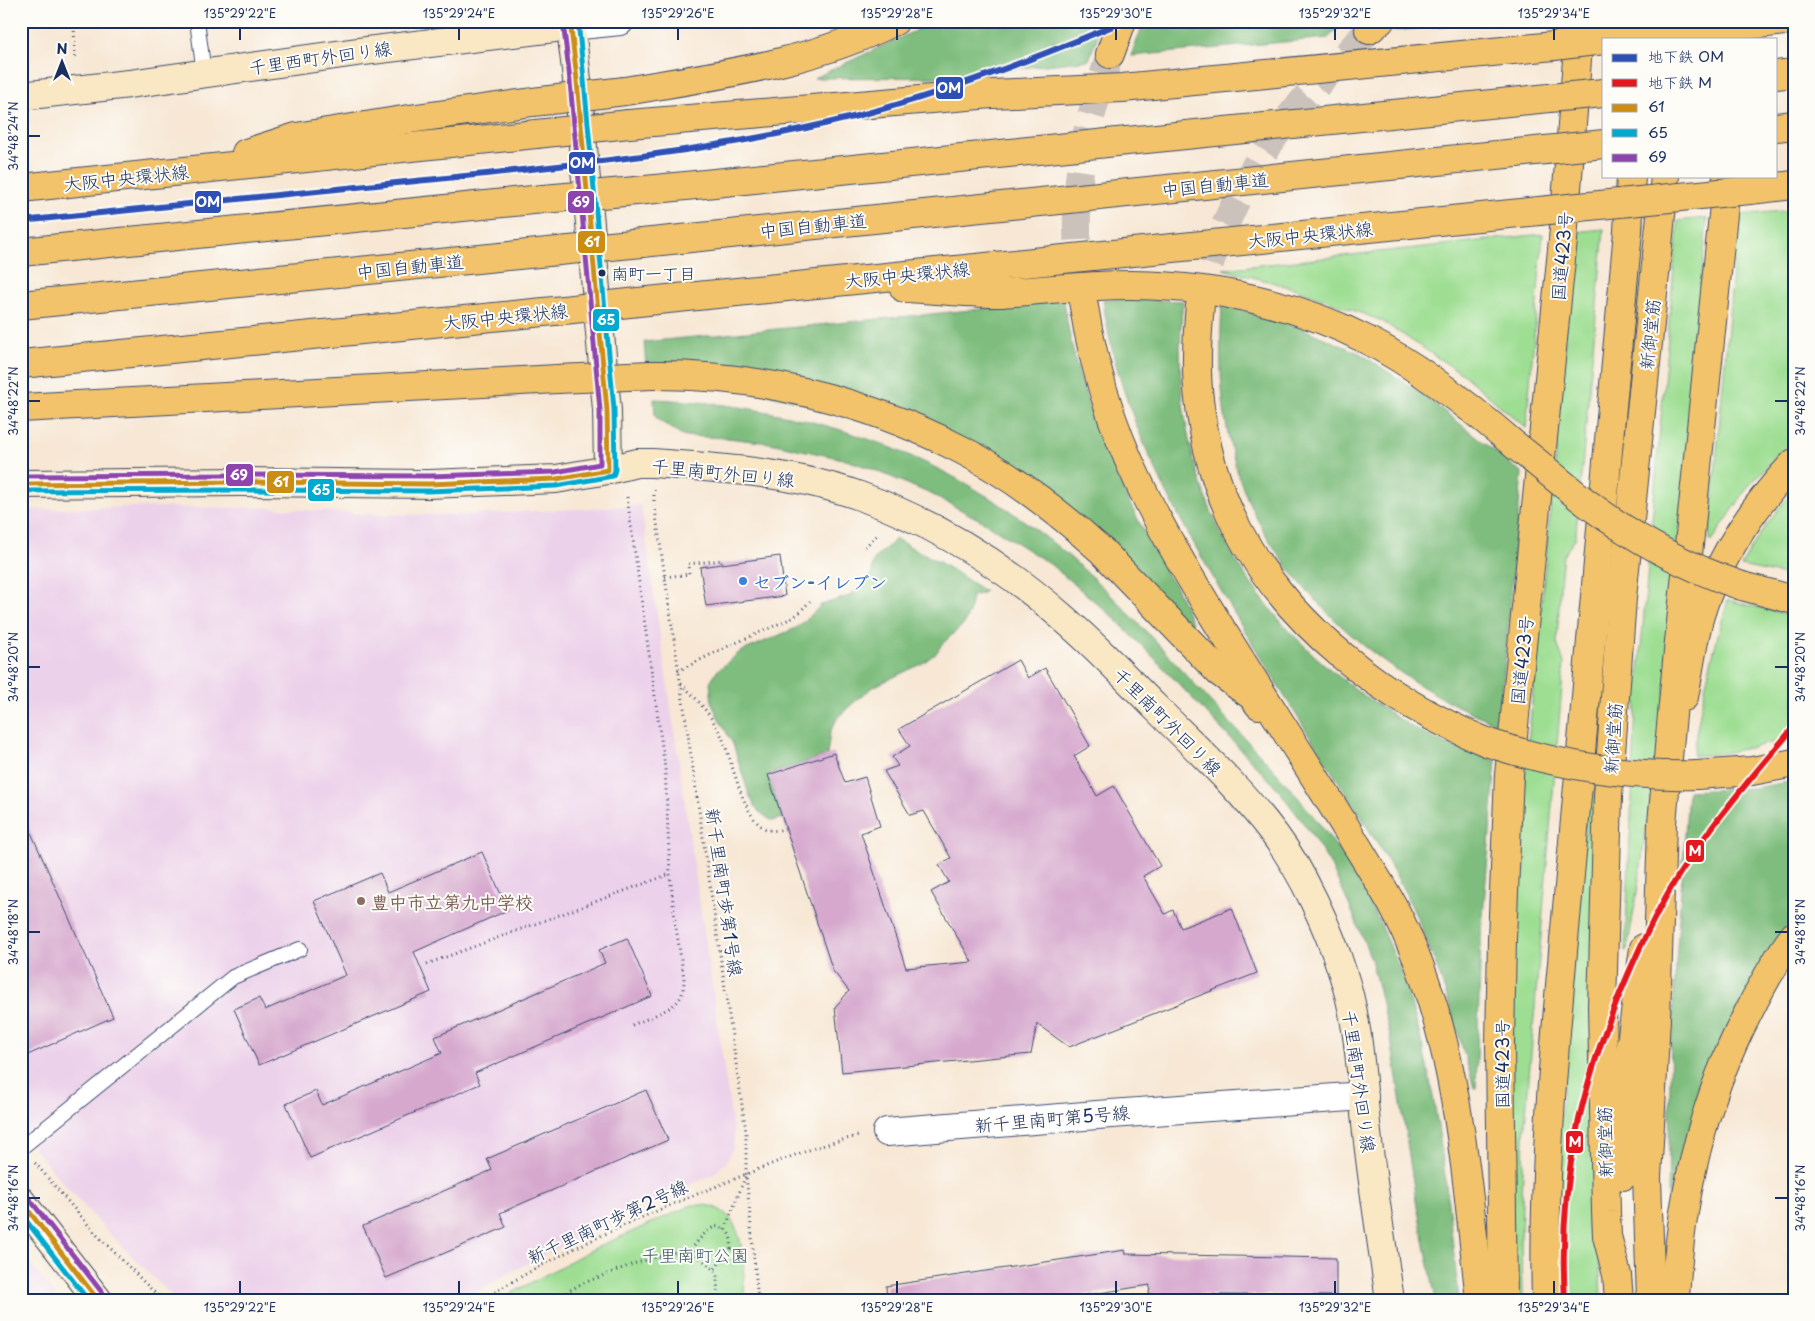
<svg xmlns="http://www.w3.org/2000/svg" width="1815" height="1321" font-family="'Playpen Sans','Klee One',sans-serif">
  <style>
    .built { fill: #ecd1ea }
    .green { fill: #9ede93; stroke: #5c8678 }
    .forest { fill: #7ebd7d; stroke: #4c766e }
    .building { fill: #d6a8ce }
    .lines { fill: none; stroke-linecap: round; stroke-linejoin: round }
    .primary-tunnel { stroke: #cbc2bc; stroke-width: 28; stroke-dasharray: 28 14; stroke-linecap: butt }
    .lane-casing { stroke: #3c4b70; stroke-width: 16 }
    .street-casing { stroke: #3c4b70; stroke-width: 30 }
    .secondary-casing { stroke: #3c4b70; stroke-width: 30 }
    .primary-casing { stroke: #3c4b70; stroke-width: 30 }
    .highway-casing { stroke: #3c4b70; stroke-width: 30 }
    .path { stroke: #3c4b70; stroke-width: 3; stroke-dasharray: 1 4; stroke-linecap: butt }
    .lane { stroke: #fff; stroke-width: 14 }
    .street { stroke: #fff; stroke-width: 28 }
    .secondary { stroke: #fae7c3; stroke-width: 28 }
    .primary { stroke: #f2c36a; stroke-width: 28 }
    .highway { stroke: #f2c36a; stroke-width: 28 }
    .primary-bridge-casing { stroke: #3c4b70; stroke-width: 30; stroke-linecap: butt }
    .highway-bridge-casing { stroke: #3c4b70; stroke-width: 30; stroke-linecap: butt }
    .primary-bridge { stroke: #f2c36a; stroke-width: 28 }
    .highway-bridge { stroke: #f2c36a; stroke-width: 28 }
    .bus-1-casing { stroke: #fdfcf7; stroke-width: 9 }
    .bus-2-casing { stroke: #fdfcf7; stroke-width: 9 }
    .bus-3-casing { stroke: #fdfcf7; stroke-width: 9 }
    .bus-1 { stroke: #cb8e13; stroke-width: 5 }
    .bus-2 { stroke: #00a9ce; stroke-width: 5 }
    .bus-3 { stroke: #8e44ad; stroke-width: 5 }
    .metro-1-casing { stroke: #fdfcf7; stroke-width: 10 }
    .metro-2-casing { stroke: #fdfcf7; stroke-width: 10 }
    .metro-1 { stroke: #2e4fb5; stroke-width: 6 }
    .metro-2 { stroke: #e5171f; stroke-width: 6 }
    .ticks { fill: none; stroke: #1b2f5e; stroke-width: 2 }
    .bus-dot { fill: #1b2f5e; stroke: #fdfcf7; stroke-width: 2 }
    .shop-dot { fill: #3f7fe0; stroke: #fdfcf7; stroke-width: 2 }
    .education-dot { fill: #8d6e63; stroke: #fdfcf7; stroke-width: 2 }
    .labels { text-anchor: middle; dominant-baseline: central; stroke-width: 4; stroke-linejoin: round; paint-order: stroke }
    .bus-label { font-size: 17px; fill: #1b2f5e; stroke: #fdfcf7; text-anchor: start }
    .street-label { font-size: 18px; fill: #1b2f5e; stroke: #fdfcf7 }
    .shop-label { font-size: 18px; font-weight: bold; fill: #366cbe; stroke: #fdfcf7; text-anchor: start }
    .education-label { font-size: 18px; font-weight: bold; fill: #785e54; stroke: #fdfcf7; text-anchor: start }
    .park-label { font-size: 18px; fill: #3c5b6b; stroke: #fdfcf7 }
    .line-badge { stroke: #fdfcf7; stroke-width: 2 }
    .badge-label { font-size: 14px; text-anchor: middle; font-weight: bold; fill: #fff }
    .neatline { fill: none; stroke: #1b2f5e; stroke-width: 2 }
    .ticks-label { font-size: 12px; text-anchor: middle; fill: #1b2f5e }
  </style>
  <rect width="100%" height="100%" fill="#fdfcf7"/>
  <filter id="ink" filterUnits="userSpaceOnUse"><feTurbulence type="fractalNoise" baseFrequency=".02" numOctaves="2"/><feDisplacementMap in="SourceGraphic" scale="10" xChannelSelector="R" yChannelSelector="G"/><feConvolveMatrix kernelMatrix="1 2 1 2 8 2 1 2 1" color-interpolation-filters="sRGB"/></filter>
  <filter id="wash" filterUnits="userSpaceOnUse"><feTurbulence type="fractalNoise" baseFrequency=".0096" numOctaves="4" result="noise"/><feDisplacementMap in="SourceGraphic" scale="20" xChannelSelector="R" yChannelSelector="G"/><feGaussianBlur stdDeviation="1.12" result="paint"/><feColorMatrix in="noise" values="0 0 0 0 0 0 0 0 0 0 0 0 0 0 0 0 0 1.4 0 .05"/><feComposite in="paint" operator="in"/></filter>
  <g filter="url(#wash)">
    <rect width="100%" height="100%" fill="#f7e7d4"/>
    <g class="built">
      <polygon points="641,505 734,1136 733,1148 726,1163 714,1174 591,1230 586,1229 577,1234 576,1238 502,1277 465,1300 176,1300 103,1227 50,1168 21,1132 21,510 130,507 273,508 368,514 459,515 619,507"/>
      <polygon points="21,1253 59,1300 21,1300"/>
    </g>
    <g class="green">
      <polygon points="1794,210 1794,437 1748,487 1712,541 1709,541 1738,215"/>
      <polygon points="1707,218 1664,705 1638,886 1627,950 1625,951 1636,706 1678,221"/>
      <polygon points="1644,225 1621,500 1597,1197 1601,1300 1555,1300 1554,1196 1636,226"/>
      <polygon points="1604,229 1576,532 1575,539 1563,556 1561,573 1557,643 1564,663 1524,1136 1521,1239 1522,1300 1511,1300 1512,941 1523,796 1556,451 1574,232"/>
      <polygon points="1543,234 1526,428 1464,375 1382,321 1297,289 1223,269"/>
      <path d="M1794 491V577L1741 566C1756 539 1772 514 1794 491Z"/>
      <path d="M1728 600 1794 616V738L1725 753 1693 756C1700 703 1713 651 1728 600Z"/>
      <path d="M692 1205C749 1201 742 1260 745 1300H499L591 1250Z"/>
    </g>
    <g class="forest">
      <polygon points="936,21 1103,21 1089,60 944,77 814,78"/>
      <polygon points="1144,21 1346,21 1328,38 1131,56"/>
      <polygon points="1403,21 1492,21 1392,31"/>
      <path d="M1103 299 1183 301C1165 464 1231 602 1365 696 1392 714 1419 734 1450 746 1453 747 1457 746 1461 747 1469 749 1486 758 1496 761L1481 939 1476 1088H1474C1454 1018 1434 946 1399 881 1372 832 1341 786 1311 738 1276 684 1243 628 1210 572 1161 487 1115 397 1103 299Z"/>
      <path d="M1064 301C1077 401 1121 491 1169 578L1175 585 1192 623H1188L962 439 646 366 644 342Z"/>
      <path d="M1222 306 1280 319 1361 354 1425 396 1522 473 1501 705V725C1387 682 1263 579 1233 456 1220 404 1219 360 1222 306Z"/>
      <path d="M654 399C791 405 915 442 1027 523 1099 575 1161 648 1221 713 1262 757 1304 800 1338 849 1360 882 1379 918 1394 955 1438 1066 1445 1182 1459 1300H1436L1416 1201 1391 1039 1371 959 1351 909 1330 864 1310 832 1277 788 1158 662 1112 616 1050 564 984 522 933 495 870 468 843 459 770 443 728 438 684 436 658 420 655 415Z"/>
      <polygon points="896,539 941,563 985,591 983,593 972,596 969,613 964,624 942,644 937,652 923,663 875,686 861,696 838,717 830,732 827,755 771,774 770,781 782,818 772,821 758,811 749,795 733,744 719,719 712,703 710,682 716,672 740,652 796,628 806,620 821,605 850,596 868,579 872,573 873,563 876,557"/>
      <polygon points="1794,781 1794,915 1773,944 1674,1197 1671,1199 1668,1197 1671,1033 1688,791 1754,788"/>
    </g>
    <g id="blocks">
      <g class="building">
        <polygon points="780,556 785,596 706,606 700,567"/>
        <polygon points="1018,660 1028,678 1045,668 1090,746 1074,756 1097,796 1114,786 1160,866 1143,876 1165,914 1173,910 1181,928 1232,908 1257,973 1069,1047 1037,1024 1031,1054 842,1072 835,1007 849,991 833,971 768,775 834,753 845,783 865,777 880,826 861,833 906,968 972,962 931,892 949,882 939,865 951,858 924,811 910,815 884,771 898,766 892,757 910,746 899,729"/>
        <polygon points="21,810 113,1017 21,1058"/>
        <polygon points="482,852 508,910 414,952 431,992 259,1065 234,1009 259,998 265,1010 346,975 314,901 380,873 388,892"/>
        <polygon points="627,938 652,996 475,1073 480,1084 310,1158 286,1104 316,1091 322,1105 442,1053 435,1037 605,963 599,950"/>
        <polygon points="646,1090 668,1140 500,1213 506,1227 386,1278 363,1226 492,1170 487,1159"/>
        <polygon points="1125,1250 1126,1254 1336,1258 1336,1296 1149,1294 1150,1285 1055,1300 887,1300 886,1286"/>
      </g>
    </g>
  </g>
  <g filter="url(#ink)">
    <use href="#blocks" fill-opacity="0" stroke="#3c4b70" stroke-width="1"/>
    <g class="lines">
      <g class="primary-tunnel">
        <path d="M1081 282C1076 243 1075 203 1081 164 1086 127 1099 90 1110 54"/>
        <path d="M1200 305C1204 290 1206 275 1211 260 1229 211 1254 161 1287 120 1312 88 1342 60 1369 30"/>
      </g>
      <g class="lane-casing">
        <g id="lane">
          <polyline points="197,21 204,73"/>
          <polyline points="21,1148 233,977 300,949"/>
        </g>
      </g>
      <g class="street-casing">
        <g id="street">
          <polyline points="571,26 620,21"/>
          <polyline points="887,1132 1097,1115 1364,1096"/>
        </g>
      </g>
      <g class="secondary-casing">
        <g id="secondary">
          <polyline points="21,96 129,84 357,52 571,26"/>
          <path d="M608 470 637 463H652C722 468 793 472 860 496 934 523 1003 565 1062 617 1095 645 1125 677 1156 708 1196 748 1240 788 1275 835 1304 874 1328 927 1343 974 1360 1025 1361 1080 1367 1133 1373 1189 1382 1244 1390 1300"/>
          <polyline points="21,484 239,482 429,484 556,479 608,470 607,410 576,70 570,21"/>
          <polyline points="21,1201 98,1300"/>
        </g>
      </g>
      <g class="primary-casing">
        <g id="primary">
          <polyline points="1767,23 1784,21"/>
          <polyline points="1369,30 1380,21"/>
          <polyline points="1110,54 1122,21"/>
          <path d="M625 91C717 75 811 64 895 21"/>
          <polyline points="629,124 992,94 1122,88 1554,46"/>
          <polyline points="246,153 296,137 409,119 533,102"/>
          <polyline points="21,188 536,134"/>
          <polyline points="1750,190 1794,185"/>
          <path d="M904 288C934 289 972 294 1002 293 1045 290 1087 285 1131 285 1212 286 1293 302 1365 339 1417 365 1472 408 1516 446"/>
          <polyline points="648,301 1539,211"/>
          <path d="M1083 301C1089 340 1099 380 1112 418 1133 478 1165 535 1197 589 1246 671 1299 750 1348 831 1363 856 1379 881 1393 906 1457 1028 1465 1166 1480 1300"/>
          <path d="M1200 305C1197 336 1195 368 1199 399 1204 442 1216 487 1236 526 1287 626 1387 702 1489 743"/>
          <polyline points="21,364 554,311"/>
          <path d="M652 375C758 374 864 400 958 448 1010 474 1059 512 1102 551L1219 672 1252 696 1259 705"/>
          <polyline points="21,408 557,379"/>
          <polyline points="1742,586 1794,600"/>
          <path d="M1684 697C1691 662 1694 625 1708 593 1728 545 1759 500 1794 463"/>
          <polyline points="1697,775 1752,771 1794,763"/>
          <path d="M1675 1300C1680 1199 1702 1101 1749 1011 1762 985 1776 959 1794 936"/>
        </g>
      </g>
      <g class="highway-casing">
        <g id="highway">
          <polyline points="1776,75 1794,73"/>
          <polyline points="1776,127 1794,125"/>
          <polyline points="636,191 1549,98"/>
          <polyline points="642,243 1545,150"/>
          <polyline points="21,252 543,199"/>
          <polyline points="21,305 548,252"/>
          <polyline points="1623,1176 1627,1072 1644,948"/>
          <polyline points="1503,1300 1500,1044 1502,939 1509,775 1563,240 1580,21"/>
          <path d="M1546 1300C1542 1154 1558 1009 1571 864 1589 653 1609 442 1628 231L1631 176"/>
          <polyline points="1619,1300 1617,1275 1607,1236 1606,1212 1602,1006 1608,796 1622,598 1665,176"/>
          <polyline points="1651,1300 1647,1177 1656,1019 1662,823 1677,661 1727,176"/>
        </g>
      </g>
      <g class="path">
        <polyline points="74,21 75,61"/>
        <polyline points="654,490 654,502 746,1132 746,1174 758,1300"/>
        <path d="M627 497 665 768 670 874 675 921 684 978C684 986 683 995 678 1001 671 1010 641 1021 630 1026"/>
        <polyline points="865,547 879,533"/>
        <polyline points="665,577 689,574 688,564 722,560 722,564"/>
        <polyline points="678,671 722,649 792,618 799,613 810,601"/>
        <path d="M681 684C697 698 710 714 720 733 732 756 742 819 766 829 773 832 779 830 785 829"/>
        <polyline points="427,964 670,874"/>
        <polyline points="35,1163 96,1234 162,1300"/>
        <polyline points="725,1229 746,1175"/>
        <path d="M691 1250C698 1241 713 1218 726 1230 731 1235 732 1243 731 1249L714 1270"/>
        <path d="M482 1300C558 1252 640 1217 722 1184 767 1166 812 1146 859 1136"/>
        <polyline points="553,1300 581,1284 636,1263 686,1249 691,1250 714,1270 717,1276 718,1300"/>
      </g>
      <use href="#lane" class="lane"/>
      <use href="#street" class="street"/>
      <use href="#secondary" class="secondary"/>
      <use href="#primary" class="primary"/>
      <use href="#highway" class="highway"/>
      <g class="primary-bridge-casing">
        <g id="primary-bridge">
          <polyline points="1619,39 1767,23"/>
          <polyline points="1554,46 1604,40"/>
          <polyline points="533,102 625,91"/>
          <polyline points="536,134 629,124"/>
          <polyline points="1539,211 1750,190"/>
          <polyline points="554,311 648,301"/>
          <polyline points="557,379 652,375"/>
          <path d="M1516 446C1541 465 1563 485 1588 504 1635 539 1686 567 1742 586"/>
          <path d="M1489 743C1557 765 1625 777 1697 775"/>
        </g>
      </g>
      <g class="highway-bridge-casing">
        <g id="highway-bridge">
          <polyline points="1549,98 1604,93"/>
          <polyline points="1545,150 1604,144"/>
          <polyline points="543,199 636,191"/>
          <polyline points="548,252 642,243"/>
        </g>
      </g>
      <use href="#primary-bridge" class="primary-bridge"/>
      <use href="#highway-bridge" class="highway-bridge"/>
      <g class="bus-1-casing">
        <g id="bus-1">
          <polyline points="21,484 239,482 429,484 556,479 608,470 607,410 576,70 570,21"/>
          <polyline points="21,1201 98,1300"/>
        </g>
      </g>
      <g class="bus-2-casing">
        <g id="bus-2">
          <polyline points="21,491 239,490 429,491 556,486 613,476 615,470 614,409 583,69 578,21"/>
          <polyline points="21,1214 88,1300"/>
        </g>
      </g>
      <g class="bus-3-casing">
        <g id="bus-3">
          <polyline points="21,476 239,475 429,476 555,472 600,464 600,410 569,71 563,22"/>
          <polyline points="27,1196 104,1295"/>
        </g>
      </g>
      <use href="#bus-1" class="bus-1"/>
      <use href="#bus-2" class="bus-2"/>
      <use href="#bus-3" class="bus-3"/>
      <g class="metro-1-casing">
        <path id="metro-1" d="M21 221C153 208 284 194 416 181 562 166 710 153 853 117 946 93 1036 58 1125 21"/>
      </g>
      <g class="metro-2-casing">
        <path id="metro-2" d="M1565 1300C1558 1182 1580 1085 1627 977 1642 942 1659 906 1680 873 1714 821 1754 774 1794 727"/>
      </g>
      <use href="#metro-1" class="metro-1"/>
      <use href="#metro-2" class="metro-2"/>
    </g>
  </g>
  <path class="ticks" d="M240 28V40M459 28V40M678 28V40M897 28V40M1116 28V40M1335 28V40M1554 28V40M28 136H40M28 401H40M1775 401H1788M28 667H40M1775 667H1788M28 932H40M1775 932H1788M28 1198H40M1775 1198H1788M240 1281V1294M459 1281V1294M678 1281V1294M897 1281V1294M1116 1281V1294M1335 1281V1294M1554 1281V1294"/>
  <circle class="bus-dot" cx="602" cy="273" r="4.5"/>
  <circle class="shop-dot" cx="743" cy="581" r="5"/>
  <circle class="education-dot" cx="361" cy="901" r="5"/>
  <g class="labels">
    <g class="bus-label">
      <text x="611" y="273">南町一丁目</text>
    </g>
    <g class="street-label">
      <text transform="translate(320 57) rotate(-8)">千里西町外回り線</text>
      <text transform="translate(126 177) rotate(-6)">大阪中央環状線</text>
      <text transform="translate(1215 184) rotate(-6)">中国自動車道</text>
      <text transform="translate(813 225) rotate(-6)">中国自動車道</text>
      <text transform="translate(1310 234) rotate(-6)">大阪中央環状線</text>
      <text transform="translate(1561 256) rotate(-85)">国道423号</text>
      <text transform="translate(410 266) rotate(-6)">中国自動車道</text>
      <text transform="translate(907 274) rotate(-6)">大阪中央環状線</text>
      <text transform="translate(505 316) rotate(-6)">大阪中央環状線</text>
      <text transform="translate(1649 334) rotate(-84)">新御堂筋</text>
      <text transform="translate(723 472) rotate(6)">千里南町外回り線</text>
      <text transform="translate(1521 660) rotate(-84)">国道423号</text>
      <text transform="translate(1168 721) rotate(45)">千里南町外回り線</text>
      <text transform="translate(1612 738) rotate(-86)">新御堂筋</text>
      <text transform="translate(725 892) rotate(82)">新千里南町歩第1号線</text>
      <text transform="translate(1501 1064) rotate(-90)">国道423号</text>
      <text transform="translate(1360 1081) rotate(82)">千里南町外回り線</text>
      <text transform="translate(1052 1118) rotate(-5)">新千里南町第5号線</text>
      <text transform="translate(1604 1142) rotate(-91)">新御堂筋</text>
      <text transform="translate(607 1221) rotate(-25)">新千里南町歩第2号線</text>
    </g>
    <g class="shop-label">
      <text x="753" y="581">セブン-イレブン</text>
    </g>
    <g class="education-label">
      <text x="371" y="901">豊中市立第九中学校</text>
    </g>
    <g class="park-label">
      <text x="695" y="1254">千里南町公園</text>
    </g>
  </g>
  <g class="line-badge">
    <rect x="935" y="76" width="29" height="24" rx="5" fill="#2e4fb5"/>
    <rect x="568" y="151" width="28" height="24" rx="5" fill="#2e4fb5"/>
    <rect x="567" y="190" width="28" height="24" rx="5" fill="#8e44ad"/>
    <rect x="194" y="190" width="28" height="24" rx="5" fill="#2e4fb5"/>
    <rect x="577" y="230" width="29" height="24" rx="5" fill="#cb8e13"/>
    <rect x="592" y="308" width="28" height="24" rx="5" fill="#00a9ce"/>
    <rect x="225" y="463" width="29" height="24" rx="5" fill="#8e44ad"/>
    <rect x="266" y="470" width="29" height="24" rx="5" fill="#cb8e13"/>
    <rect x="307" y="478" width="28" height="24" rx="5" fill="#00a9ce"/>
    <rect x="1685" y="839" width="20" height="24" rx="5" fill="#e5171f"/>
    <rect x="1565" y="1130" width="19" height="24" rx="5" fill="#e5171f"/>
  </g>
  <g class="badge-label">
    <text x="949" y="93">OM</text>
    <text x="582" y="168">OM</text>
    <text x="581" y="207">69</text>
    <text x="208" y="207">OM</text>
    <text x="592" y="247">61</text>
    <text x="606" y="325">65</text>
    <text x="239" y="480">69</text>
    <text x="281" y="487">61</text>
    <text x="321" y="495">65</text>
    <text x="1695" y="856">M</text>
    <text x="1575" y="1147">M</text>
  </g>
  <rect width="1815" height="1321" fill="none" stroke="#fdfcf7" stroke-width="55"/>
  <rect x="1602" y="38" width="175" height="140" fill="#fdfcf7" stroke="#a3aaba"/>
  <rect x="1612" y="54" width="25" height="8" fill="#2e4fb5" stroke="#a3aaba"/>
  <text x="1648" y="62" font-size="15" fill="#1b2f5e">地下鉄 OM</text>
  <rect x="1612" y="79" width="25" height="8" fill="#e5171f" stroke="#a3aaba"/>
  <text x="1648" y="88" font-size="15" fill="#1b2f5e">地下鉄 M</text>
  <rect x="1612" y="104" width="25" height="8" fill="#cb8e13" stroke="#a3aaba"/>
  <text x="1648" y="112" font-size="15" fill="#1b2f5e">61</text>
  <rect x="1612" y="129" width="25" height="8" fill="#00a9ce" stroke="#a3aaba"/>
  <text x="1648" y="138" font-size="15" fill="#1b2f5e">65</text>
  <rect x="1612" y="154" width="25" height="8" fill="#8e44ad" stroke="#a3aaba"/>
  <text x="1648" y="162" font-size="15" fill="#1b2f5e">69</text>
  <g transform="translate(62 62)" stroke="#fdfcf7" stroke-width="4" paint-order="stroke">
  <path d="M0-4L9 19L0 12L-9 19Z" fill="#1b2f5e"/>
  <text y="-8" font-size="14" font-weight="bold" text-anchor="middle" fill="#1b2f5e">N</text>
  </g>
  <rect x="28" y="28" width="1760" height="1266" class="neatline"/>
  <g class="ticks-label">
    <text x="240" y="18">135°29'22"E</text>
    <text x="459" y="18">135°29'24"E</text>
    <text x="678" y="18">135°29'26"E</text>
    <text x="897" y="18">135°29'28"E</text>
    <text x="1116" y="18">135°29'30"E</text>
    <text x="1335" y="18">135°29'32"E</text>
    <text x="1554" y="18">135°29'34"E</text>
    <text transform="translate(14 136) rotate(-90)" y="4">34°48'24"N</text>
    <text transform="translate(14 401) rotate(-90)" y="4">34°48'22"N</text>
    <text transform="translate(1801 401) rotate(-90)" y="4">34°48'22"N</text>
    <text transform="translate(14 667) rotate(-90)" y="4">34°48'20"N</text>
    <text transform="translate(1801 667) rotate(-90)" y="4">34°48'20"N</text>
    <text transform="translate(14 932) rotate(-90)" y="4">34°48'18"N</text>
    <text transform="translate(1801 932) rotate(-90)" y="4">34°48'18"N</text>
    <text transform="translate(14 1198) rotate(-90)" y="4">34°48'16"N</text>
    <text transform="translate(1801 1198) rotate(-90)" y="4">34°48'16"N</text>
    <text x="240" y="1312">135°29'22"E</text>
    <text x="459" y="1312">135°29'24"E</text>
    <text x="678" y="1312">135°29'26"E</text>
    <text x="897" y="1312">135°29'28"E</text>
    <text x="1116" y="1312">135°29'30"E</text>
    <text x="1335" y="1312">135°29'32"E</text>
    <text x="1554" y="1312">135°29'34"E</text>
  </g>
</svg>
